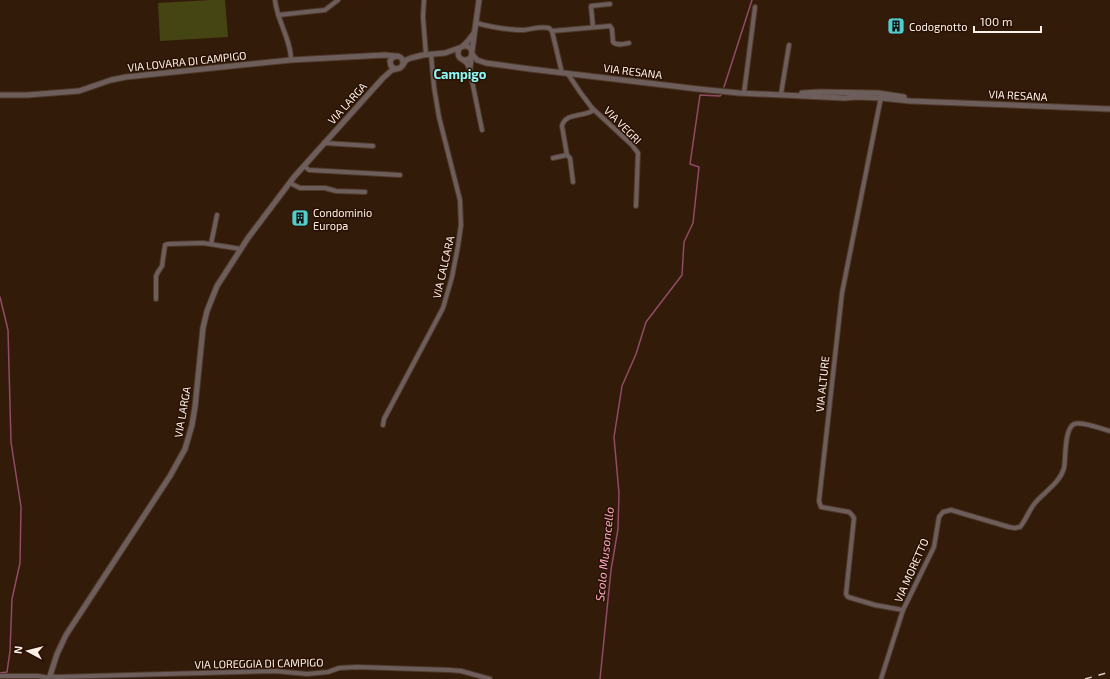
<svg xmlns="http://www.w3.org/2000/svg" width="1110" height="679" font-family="'Exo 2',sans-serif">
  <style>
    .grass { fill: #444512 }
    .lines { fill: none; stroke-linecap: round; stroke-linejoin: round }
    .stream { stroke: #914b65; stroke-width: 1.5 }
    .minor-casing { stroke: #4f3929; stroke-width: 6 }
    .tertiary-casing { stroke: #4f3929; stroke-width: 7 }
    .minor { stroke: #6d5d5b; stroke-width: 4 }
    .tertiary { stroke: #6d5d5b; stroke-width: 5 }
    .rail { stroke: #decfc5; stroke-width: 1.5; stroke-dasharray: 7 7; stroke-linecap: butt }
    .labels { text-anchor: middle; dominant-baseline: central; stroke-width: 3; stroke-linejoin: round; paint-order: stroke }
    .poi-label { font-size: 11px; fill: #fef0e8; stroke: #281102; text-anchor: start }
    .street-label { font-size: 11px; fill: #fef0e8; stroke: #281102 }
    .water-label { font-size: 12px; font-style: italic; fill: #feabc8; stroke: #281102 }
    .quarter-label { font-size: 13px; font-weight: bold; fill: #8df9f7; stroke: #281102 }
  </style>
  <rect width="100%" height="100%" fill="#331b0a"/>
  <polygon class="grass" points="210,0 225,0 228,37 160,41 158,3"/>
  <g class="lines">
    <g class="stream">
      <polyline points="724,87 752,0"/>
      <polyline points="0,297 8,330 11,442 21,507 20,563 12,599 10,651 7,672 0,673"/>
      <polyline points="600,679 611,570 618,529 619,493 614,437 622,386 636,354 646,322 682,275 684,242 693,223 699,167 690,164 700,95 720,96 722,94"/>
    </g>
    <g class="minor-casing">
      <g id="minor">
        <path d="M275 0C277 21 291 39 291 60"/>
        <polyline points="424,0 423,17 426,55"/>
        <polyline points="278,15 325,10 338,0"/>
        <path d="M476 23C491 27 508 30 524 30 532 29 541 26 549 28L552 31 562 73"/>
        <polyline points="593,27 591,6 610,4"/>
        <path d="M552 31 610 26 612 29 613 42C617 46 624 44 629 43"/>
        <polyline points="472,56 470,71 482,130"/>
        <polyline points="463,60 467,64 470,70"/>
        <polyline points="744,93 755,7"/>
        <polyline points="781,94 789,45"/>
        <polyline points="881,97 842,293 819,501 821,507 849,512 852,515 854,518 846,594 848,597 875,605 903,610"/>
        <polyline points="592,108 632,145 638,153 636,206"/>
        <polyline points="324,143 373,146"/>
        <path d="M567 155 562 126C565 113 582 117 592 111V108L580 92 568 74"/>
        <polyline points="553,158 567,155 570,158 573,182"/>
        <polyline points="304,166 309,170 400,175"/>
        <polyline points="290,183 300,188 325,188 336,191 365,192"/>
        <polyline points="211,244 217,215"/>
        <polyline points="156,299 156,276 158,272 162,266 165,245 168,244 203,243 241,249"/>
        <polyline points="383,425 384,419 443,308 452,277 458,246 461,225 460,200 439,117 434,87 431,54"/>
        <polyline points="0,676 38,676 50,678"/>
        <polyline points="50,676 56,677 275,671 307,674 328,672 339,668 357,667 449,670 461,671 490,679"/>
        <path d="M881 679 903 610 934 547 939 517 943 512 951 510 1009 527 1015 528 1020 527C1026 520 1029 510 1035 503 1044 492 1060 483 1064 468 1066 458 1064 429 1074 424 1081 421 1102 429 1110 431"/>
      </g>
    </g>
    <g class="tertiary-casing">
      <g id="tertiary">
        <circle cx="465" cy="53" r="7"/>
        <polyline points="463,46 468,41 474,33"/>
        <polyline points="472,51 479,0"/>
        <polyline points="472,54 477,60 486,63 530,69 698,89 739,93 844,98 857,97 881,98 910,101 1110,109"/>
        <polyline points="403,65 406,60 411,58 423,55 445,53 459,48"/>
        <polyline points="802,93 820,92 878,93 904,97"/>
        <polyline points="0,95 27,95 79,91 111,80 126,77 291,60 385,55 395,56"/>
        <path d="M49 679 57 654 66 635 170 476 185 449 192 425 195 407 203 328 207 311 217 286 248 238 294 177 383 78 392 70 400 68 402 66C404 61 403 58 398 56L393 57 390 61 391 66 395 69"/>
      </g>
    </g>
    <use href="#minor" class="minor"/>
    <use href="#tertiary" class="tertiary"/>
    <polyline class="rail" points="1085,679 1110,672"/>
  </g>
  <defs>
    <g id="building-square" transform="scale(0.9)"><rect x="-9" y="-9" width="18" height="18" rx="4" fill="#52cdcc" stroke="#281102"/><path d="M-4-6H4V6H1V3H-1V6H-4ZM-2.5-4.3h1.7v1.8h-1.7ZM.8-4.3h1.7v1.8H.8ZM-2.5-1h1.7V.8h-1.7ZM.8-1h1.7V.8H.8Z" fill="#111"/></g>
  </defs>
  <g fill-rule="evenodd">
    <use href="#building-square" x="896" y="26"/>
    <use href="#building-square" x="300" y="218"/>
  </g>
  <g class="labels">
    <g class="poi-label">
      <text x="909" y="26">Codognotto</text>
      <text x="313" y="212">Condominio<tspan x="313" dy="13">Europa</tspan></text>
    </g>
    <g class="street-label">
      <text transform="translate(187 61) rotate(-6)">VIA LOVARA DI CAMPIGO</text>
      <text transform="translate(633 71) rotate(7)">VIA RESANA</text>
      <text transform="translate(1018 95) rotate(3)">VIA RESANA</text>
      <text transform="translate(347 103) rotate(-48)">VIA LARGA</text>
      <text transform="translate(623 125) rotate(45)">VIA VEGRI</text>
      <text transform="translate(443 267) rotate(-77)">VIA CALCARA</text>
      <text transform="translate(822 384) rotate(-84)">VIA ALTURE</text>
      <text transform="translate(182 412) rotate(-80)">VIA LARGA</text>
      <text transform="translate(911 570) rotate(-66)">VIA MORETTO</text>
      <text transform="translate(259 663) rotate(-1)">VIA LOREGGIA DI CAMPIGO</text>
    </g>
    <g class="water-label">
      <text transform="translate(604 554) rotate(-84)">Scolo Musoncello</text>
    </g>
    <g class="quarter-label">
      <text x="460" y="74">Campigo</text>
    </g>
  </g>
  <g transform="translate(28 651) rotate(277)" stroke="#281102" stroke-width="3" paint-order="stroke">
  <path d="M0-3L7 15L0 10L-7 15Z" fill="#fef0e8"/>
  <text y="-6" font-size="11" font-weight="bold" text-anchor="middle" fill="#fef0e8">N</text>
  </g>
  <path d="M974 26v6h67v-6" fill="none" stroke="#fef0e8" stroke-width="2"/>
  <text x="980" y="26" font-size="12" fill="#fef0e8" stroke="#281102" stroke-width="3" paint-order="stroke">100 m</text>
</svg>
